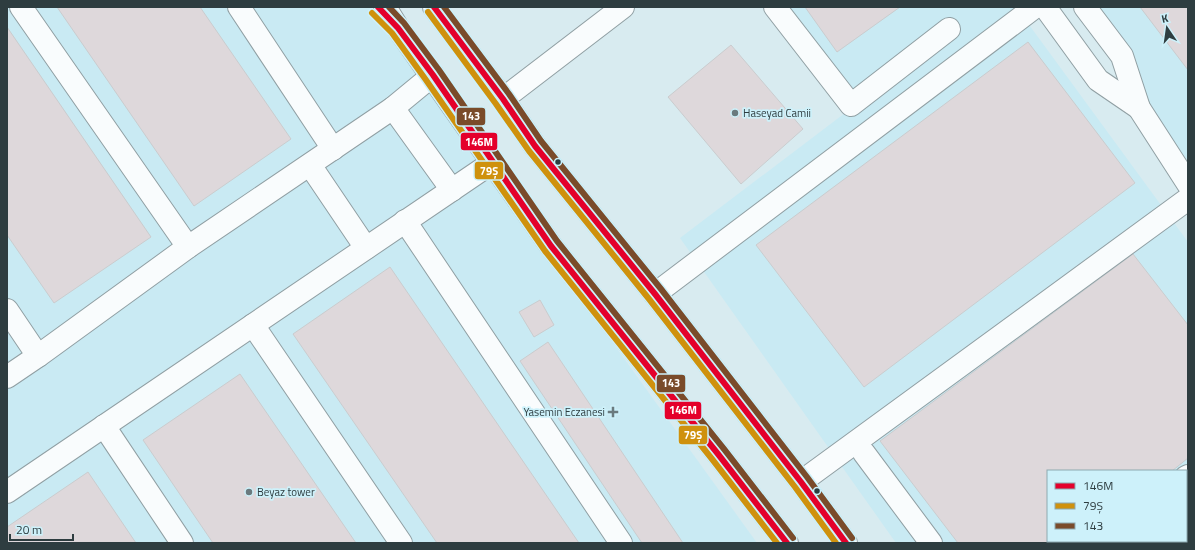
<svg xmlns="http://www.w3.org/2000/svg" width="1195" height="550" font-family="'Titillium Web',sans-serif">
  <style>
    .built { fill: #c9eaf3; fill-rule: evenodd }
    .building { fill: #ded8db; stroke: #caccce }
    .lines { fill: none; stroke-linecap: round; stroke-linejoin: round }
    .minor-casing { stroke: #909fa3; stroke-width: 24 }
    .major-casing { stroke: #909fa3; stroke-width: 24 }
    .minor { stroke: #f9fcfd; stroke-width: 22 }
    .major { stroke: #f9fcfd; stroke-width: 22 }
    .bus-1-casing { stroke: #cdf1fa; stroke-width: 9 }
    .bus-2-casing { stroke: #cdf1fa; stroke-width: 9 }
    .bus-3-casing { stroke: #cdf1fa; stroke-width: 9 }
    .bus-1 { stroke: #e4002b; stroke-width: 6 }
    .bus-2 { stroke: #cf910d; stroke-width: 6 }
    .bus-3 { stroke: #7a4b2a; stroke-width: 6 }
    .poi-dot { fill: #6a7a7e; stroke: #cdf1fa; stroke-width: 1.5 }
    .bus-dot { fill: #2e3d40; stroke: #cdf1fa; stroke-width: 1.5 }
    .labels { text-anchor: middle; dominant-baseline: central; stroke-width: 3.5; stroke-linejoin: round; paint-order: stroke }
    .poi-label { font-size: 11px; fill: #2e3d40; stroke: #cdf1fa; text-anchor: start }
    .line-badge { stroke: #cdf1fa; stroke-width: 1.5 }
    .badge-label { font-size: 11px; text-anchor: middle; font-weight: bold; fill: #fff }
  </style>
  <rect width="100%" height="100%" fill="#d8ebf0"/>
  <g class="built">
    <polygon points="7,7 371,7 757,543 7,543"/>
    <path d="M767 7H1016L1188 242V543H896L680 238 845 113ZM1048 471H1186V541H1048Z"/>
    <polygon points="1075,7 1188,7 1188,161"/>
  </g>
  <g class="building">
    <polygon points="57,7 200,7 291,139 194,206"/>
    <polygon points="805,7 900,7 837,52"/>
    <polygon points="1140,7 1188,7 1188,70"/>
    <polygon points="7,27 151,237 54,303 7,235"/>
    <polygon points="1028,42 1135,183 864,387 756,245"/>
    <polygon points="731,45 803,129 741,184 668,97"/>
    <polygon points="1133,254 1188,325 1188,458 1172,471 1048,471 1048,543 958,543 880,441"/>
    <polygon points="390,267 579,543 437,543 293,334"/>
    <polygon points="540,300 554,325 534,337 519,312"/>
    <polygon points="548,342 683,543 642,543 520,361"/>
    <polygon points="240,374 356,543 213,543 143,440"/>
    <polygon points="88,472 136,543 7,543 7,527"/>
  </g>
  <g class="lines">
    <g class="minor-casing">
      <g id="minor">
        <polyline points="21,7 188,247"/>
        <polyline points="239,7 333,149"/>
        <polyline points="775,7 851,105 949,29"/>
        <polyline points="1045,7 1098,80 1139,108"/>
        <polyline points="1085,7 1122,56 1139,108 1188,184"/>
        <polyline points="503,99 623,7"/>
        <polyline points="393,108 452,190"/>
        <polyline points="310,165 366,248"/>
        <polyline points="405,221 621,543"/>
        <polyline points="655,294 1035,7"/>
        <polyline points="7,310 38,356"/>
        <polyline points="253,325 401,543"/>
        <polyline points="7,377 38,356 188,247 393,108 433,75"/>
        <polyline points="104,426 182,543"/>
        <polyline points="864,453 931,543"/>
        <polyline points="1186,477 1188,476"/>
        <polyline points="801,482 1188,199"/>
        <polyline points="7,492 493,162"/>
        <polyline points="1169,541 1170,543"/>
        <polyline points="1084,543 1086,541"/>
      </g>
    </g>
    <g class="major-casing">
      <g id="major">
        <polyline points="385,7 398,28 551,246 718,454 787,543"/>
        <polyline points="434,7 503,99 535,146 655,294 801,482 846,543"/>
      </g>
    </g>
    <use href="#minor" class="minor"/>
    <use href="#major" class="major"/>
    <g class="bus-1-casing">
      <g id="bus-1">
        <polyline points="378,7 398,28 433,75 551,246 718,454 787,543"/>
        <polyline points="434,7 503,99 535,146 655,294 801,482 846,543"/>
      </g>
    </g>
    <g class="bus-2-casing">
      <g id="bus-2">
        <polyline points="428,12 496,104 529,151 649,299 795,487 836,543"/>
        <polyline points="372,13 392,33 426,80 545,251 712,459 777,543"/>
      </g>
    </g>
    <g class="bus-3-casing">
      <g id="bus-3">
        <polyline points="389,7 404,23 439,70 557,241 724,449 793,538"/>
        <polyline points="444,7 509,94 541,141 661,289 807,477 852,538"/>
      </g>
    </g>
    <use href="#bus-1" class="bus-1"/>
    <use href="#bus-2" class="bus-2"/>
    <use href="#bus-3" class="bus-3"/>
  </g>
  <g class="poi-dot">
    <circle cx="735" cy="113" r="4"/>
    <path d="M611 406h4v4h4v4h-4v4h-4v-4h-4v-4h4z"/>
    <circle cx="249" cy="492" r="4"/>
  </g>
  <g class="bus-dot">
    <circle cx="558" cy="162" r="3.5"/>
    <circle cx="817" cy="491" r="3.5"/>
  </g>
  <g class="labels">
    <g class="poi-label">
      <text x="743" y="113">Haseyad Camii</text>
      <text x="605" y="412" text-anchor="end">Yasemin Eczanesi</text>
      <text x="257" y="492">Beyaz tower</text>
    </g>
  </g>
  <g class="line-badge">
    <rect x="456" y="107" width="30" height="19" rx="4" fill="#7a4b2a"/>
    <rect x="460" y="132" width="38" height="19" rx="4" fill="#e4002b"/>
    <rect x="474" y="161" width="30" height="19" rx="4" fill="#cf910d"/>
    <rect x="656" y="374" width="30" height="19" rx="4" fill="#7a4b2a"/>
    <rect x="664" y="401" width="38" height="19" rx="4" fill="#e4002b"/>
    <rect x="678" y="425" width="30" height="20" rx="4" fill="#cf910d"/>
  </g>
  <g class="badge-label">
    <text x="471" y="120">143</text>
    <text x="479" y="146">146M</text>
    <text x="489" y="175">79Ş</text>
    <text x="671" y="387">143</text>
    <text x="683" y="414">146M</text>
    <text x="693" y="439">79Ş</text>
  </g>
  <rect width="1195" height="550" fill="none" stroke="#2e3d40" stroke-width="16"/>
  <rect x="1047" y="470" width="140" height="72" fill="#cdf1fa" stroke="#8da9b0"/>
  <rect x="1055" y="483" width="20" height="6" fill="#e4002b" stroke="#8da9b0"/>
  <text x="1083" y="490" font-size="12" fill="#2e3d40">146M</text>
  <rect x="1055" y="503" width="20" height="6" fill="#cf910d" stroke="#8da9b0"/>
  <text x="1083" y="510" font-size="12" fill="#2e3d40">79Ş</text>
  <rect x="1055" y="523" width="20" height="6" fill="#7a4b2a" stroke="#8da9b0"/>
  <text x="1083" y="530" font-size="12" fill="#2e3d40">143</text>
  <g transform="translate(1167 28) rotate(347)" stroke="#cdf1fa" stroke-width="3" paint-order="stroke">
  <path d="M0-3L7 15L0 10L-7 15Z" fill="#2e3d40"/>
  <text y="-6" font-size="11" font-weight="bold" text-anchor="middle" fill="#2e3d40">K</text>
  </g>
  <path d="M10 534v6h63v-6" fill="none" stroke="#2e3d40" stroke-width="2"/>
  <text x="16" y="534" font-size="12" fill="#2e3d40" stroke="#cdf1fa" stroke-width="3" paint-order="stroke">20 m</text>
</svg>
